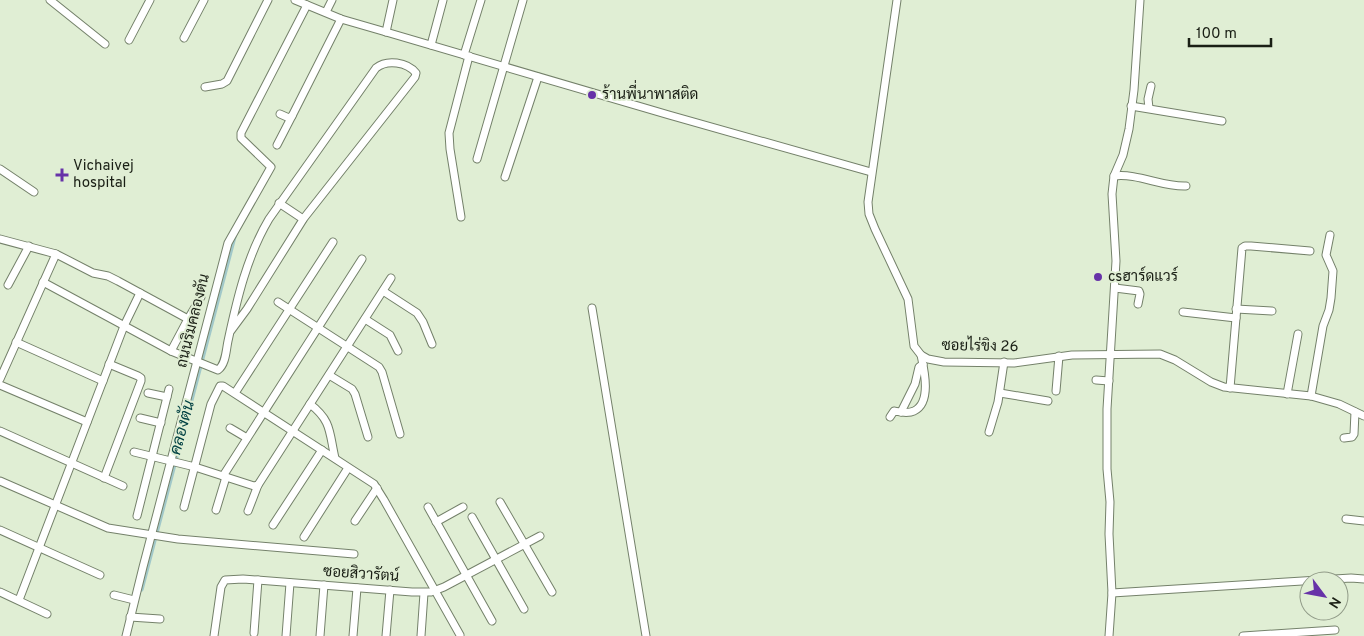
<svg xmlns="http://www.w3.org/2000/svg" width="1364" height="636" font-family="Overpass,Sarabun,sans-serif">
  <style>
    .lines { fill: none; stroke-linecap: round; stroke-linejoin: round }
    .canal { stroke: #a1c8c9; stroke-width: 5.5 }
    .minor-casing { stroke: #74816a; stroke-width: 9 }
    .minor { stroke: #fff; stroke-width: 7 }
    .poi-dot { fill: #6732a8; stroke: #e0eed4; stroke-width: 2 }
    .labels { text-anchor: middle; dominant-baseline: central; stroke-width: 4; stroke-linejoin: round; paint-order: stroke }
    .poi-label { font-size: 15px; fill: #1a1f15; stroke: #e0eed4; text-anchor: start }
    .street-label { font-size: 15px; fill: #1a1f15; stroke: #e0eed4 }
    .water-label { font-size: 16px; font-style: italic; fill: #034244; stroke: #e0eed4 }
  </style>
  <rect width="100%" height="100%" fill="#e0eed4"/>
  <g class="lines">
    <polyline class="canal" points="141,589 234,236"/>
    <g class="minor-casing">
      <g id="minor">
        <polyline points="50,0 105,44"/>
        <polyline points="295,0 341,19 386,32 669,115 871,172"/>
        <polyline points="897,0 868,202 869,214 875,229 908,299 914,346 921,355 928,359 944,362 1014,363 1072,355 1160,354 1175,360 1211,382 1224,387 1311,396 1339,404 1364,416"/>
        <polyline points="326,12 332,0"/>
        <polyline points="386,32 393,0"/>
        <polyline points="184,38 204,0"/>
        <polyline points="129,40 150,0"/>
        <polyline points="431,45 443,0"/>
        <polyline points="464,55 481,0"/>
        <polyline points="205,87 222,84 227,81 268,0"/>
        <polyline points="1131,106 1222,121"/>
        <polyline points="1149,108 1148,99 1151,86"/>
        <polyline points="280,114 289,118 292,116 341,19"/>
        <polyline points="277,145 292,116"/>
        <polyline points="477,159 523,0"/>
        <polyline points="0,169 34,192"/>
        <path d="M1114 176C1138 173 1162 187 1186 186"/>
        <polyline points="505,177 538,77"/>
        <polyline points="279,203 303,219"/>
        <polyline points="461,217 450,149 449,133 469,56"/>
        <polyline points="0,239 56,254 93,273 108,276 118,281 188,319 201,297"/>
        <path d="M43 282 171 351 218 370C226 364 226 350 228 341 237 299 247 256 269 219L376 68C387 59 407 62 416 73L415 77 304 218 247 309 230 332"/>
        <polyline points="8,285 29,246"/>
        <polyline points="1115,288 1139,291 1140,294 1138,304"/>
        <polyline points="383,291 417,313 423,322 432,344"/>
        <polyline points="278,302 379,367 382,372 400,434"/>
        <polyline points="592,308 646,636"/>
        <polyline points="1236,309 1272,311"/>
        <polyline points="1183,312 1236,318"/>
        <polyline points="365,319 390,335 398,351"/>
        <polyline points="16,342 103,381"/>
        <polyline points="171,351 188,319"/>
        <polyline points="329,375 352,389 355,394 368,437"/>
        <polyline points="0,379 56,254"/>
        <polyline points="1096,380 1109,381"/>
        <polyline points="0,385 87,422"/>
        <polyline points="1230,388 1242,248 1245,246 1251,246 1310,251"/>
        <polyline points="1056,391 1059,356"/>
        <polyline points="148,393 167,397"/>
        <polyline points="235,393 333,242"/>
        <polyline points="1000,393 1048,401"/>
        <polyline points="1287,394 1298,334"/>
        <polyline points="1311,396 1323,326 1329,310 1331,298 1333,271 1326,255 1330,235"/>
        <path d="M310 404C332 421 329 432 335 458"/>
        <polyline points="901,412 915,384 919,367 923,364"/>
        <path d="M890 417 894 411C900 412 908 414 914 411 932 403 924 369 921 355"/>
        <polyline points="140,418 161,423"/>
        <polyline points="230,428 247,438"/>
        <polyline points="0,431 123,486"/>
        <polyline points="989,432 998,402 1004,362"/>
        <polyline points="1344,438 1352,437 1354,434 1355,412"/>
        <polyline points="134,452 195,467 254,486 258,485"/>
        <polyline points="223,476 362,259"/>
        <polyline points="104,478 141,381 141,378 138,376 109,364"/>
        <polyline points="0,481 108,528 178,539 354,554"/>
        <polyline points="500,502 552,592"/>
        <polyline points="184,507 211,404 220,386 223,386 374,484 384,500 460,635"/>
        <polyline points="428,507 492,621"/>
        <polyline points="216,510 226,477"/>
        <polyline points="248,511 258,485 391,278"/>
        <polyline points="137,516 169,389"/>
        <polyline points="472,517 524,609"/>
        <polyline points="1346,519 1364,521"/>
        <polyline points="355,521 377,488"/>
        <polyline points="436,522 463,507"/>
        <polyline points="273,525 322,450"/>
        <polyline points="0,530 100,575"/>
        <polyline points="304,537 348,468"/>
        <polyline points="0,592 47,614"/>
        <polyline points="1112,593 1351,578 1364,579"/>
        <polyline points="114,595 134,600"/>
        <polyline points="19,600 124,326 140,293"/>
        <polyline points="130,617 160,619"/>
        <polyline points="254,633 258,580"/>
        <polyline points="126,636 143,567 228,243 271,167 241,138 241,133 307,5"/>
        <polyline points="214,636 221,587 225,580 243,579 412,592 431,592 444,587 540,536"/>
        <polyline points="286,636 290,583"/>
        <polyline points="320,636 324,585"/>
        <polyline points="353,636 357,588"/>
        <polyline points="386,636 390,590"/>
        <polyline points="421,636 424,593"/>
        <polyline points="1109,636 1112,593 1109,534 1110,502 1107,469 1107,409 1116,261 1112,194 1114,176 1123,155 1129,129 1134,90 1140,0"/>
        <polyline points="1243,636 1335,630"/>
      </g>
    </g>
    <use href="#minor" class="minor"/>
  </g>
  <g class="poi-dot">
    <circle cx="592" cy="95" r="5"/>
    <path d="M59.5 167.5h5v5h5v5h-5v5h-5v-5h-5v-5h5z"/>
    <circle cx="1098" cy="277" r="5"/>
  </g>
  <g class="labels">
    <g class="poi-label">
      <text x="602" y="95">ร้านพี่นาพาสติด</text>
      <text x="73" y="166">Vichaivej<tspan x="73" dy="17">hospital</tspan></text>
      <text x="1108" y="277">csฮาร์ดแวร์</text>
    </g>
    <g class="street-label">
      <text transform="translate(194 321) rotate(-76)">ถนนริมคลองตัน</text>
      <text transform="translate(980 347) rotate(1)">ซอยไร่ขิง 26</text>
      <text transform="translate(361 575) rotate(4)">ซอยสิวารัตน์</text>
    </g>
    <g class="water-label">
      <text transform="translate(183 428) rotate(-75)">คลองตัน</text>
    </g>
  </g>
  <g transform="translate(1324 596) rotate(122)"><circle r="24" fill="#e0eed4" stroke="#919b88"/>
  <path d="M0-4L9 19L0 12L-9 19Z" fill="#6732a8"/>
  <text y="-8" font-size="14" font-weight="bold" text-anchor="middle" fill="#1a1f15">N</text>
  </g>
  <path d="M1189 38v8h82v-8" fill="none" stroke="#1a1f15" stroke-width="2.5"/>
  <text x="1196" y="38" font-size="15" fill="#1a1f15" stroke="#e0eed4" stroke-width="4" paint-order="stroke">100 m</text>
</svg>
